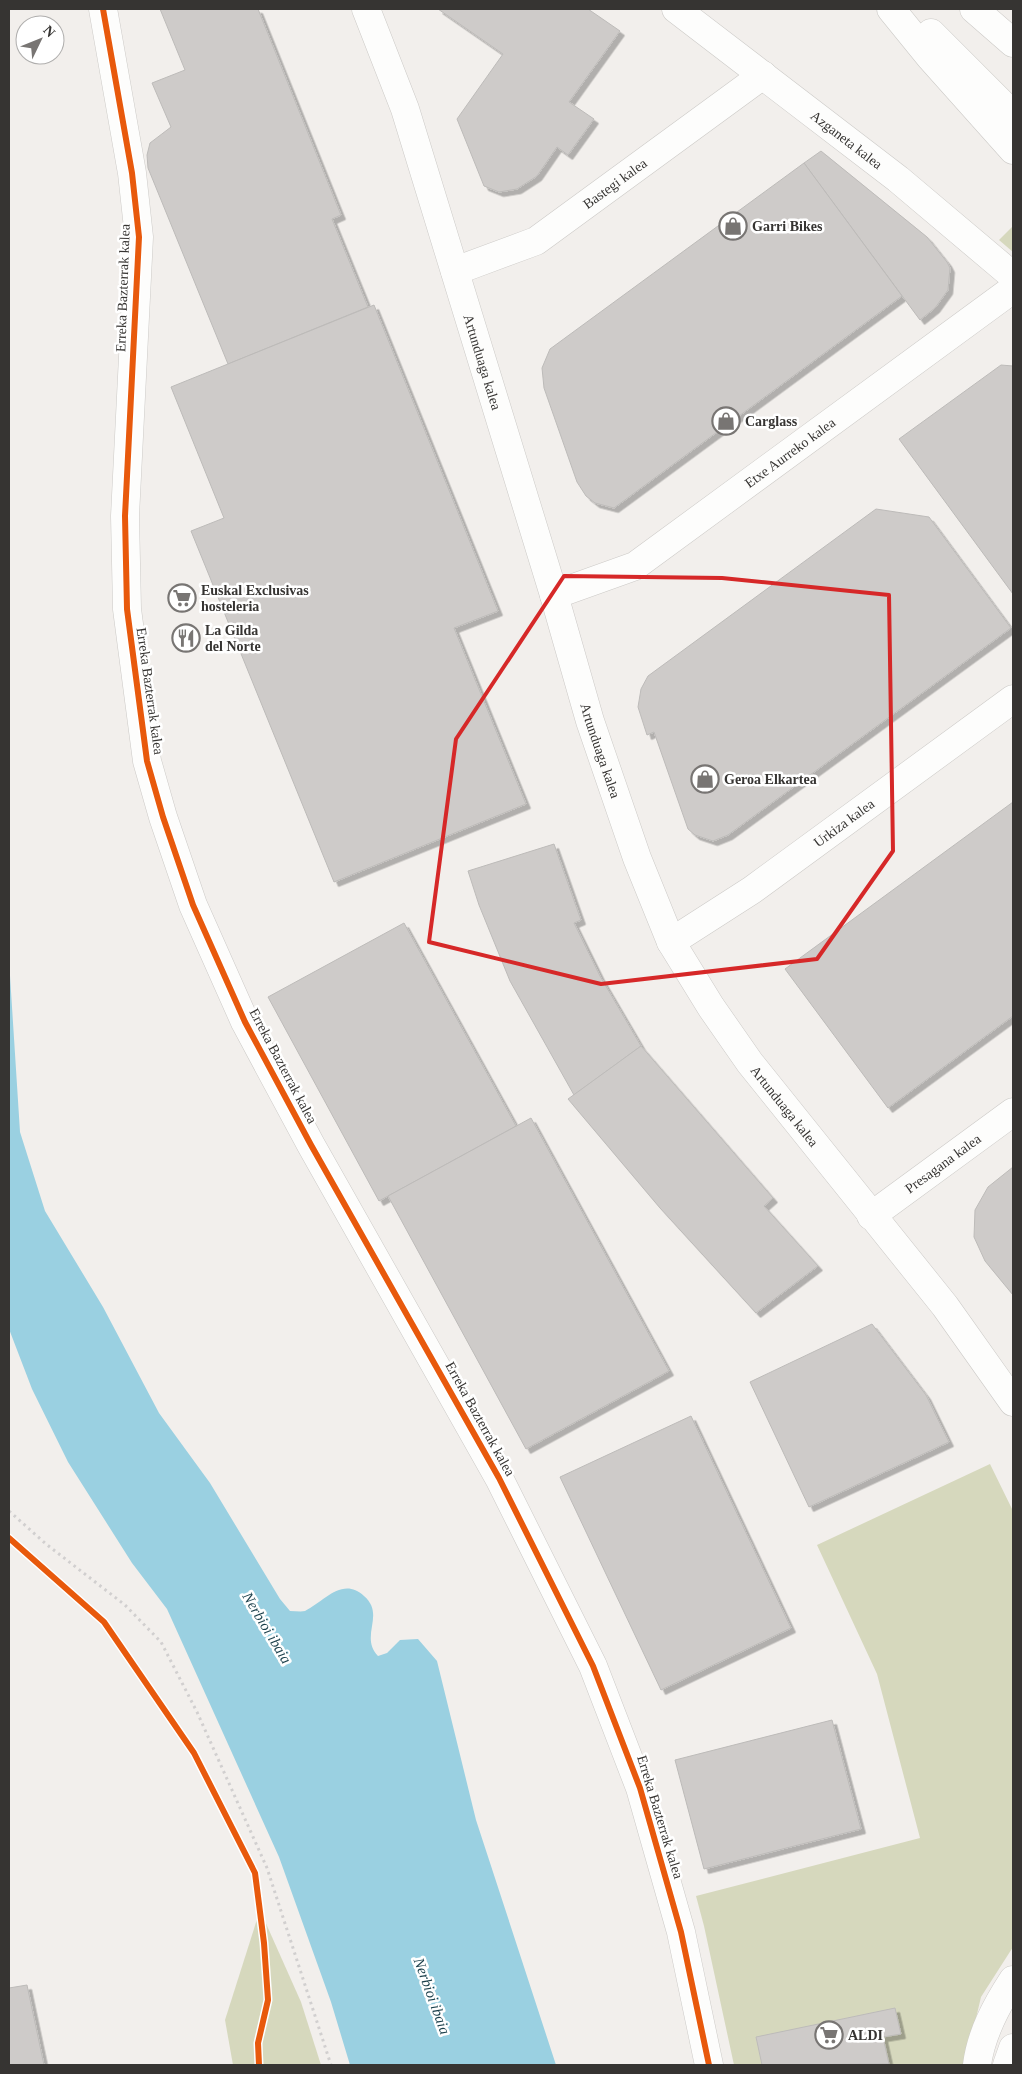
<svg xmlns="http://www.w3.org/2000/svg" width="1022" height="2074" font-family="Georgia,serif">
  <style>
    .green { fill: #d6d8bd }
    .water { fill: #9ad0e1 }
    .building { fill: #cecbc9; stroke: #bdbbb9; filter: url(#shadow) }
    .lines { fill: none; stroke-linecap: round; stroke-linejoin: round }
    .minor-casing { stroke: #cccac7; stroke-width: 29 }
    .major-casing { stroke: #cccac7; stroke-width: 29 }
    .highway-casing { stroke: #cccac7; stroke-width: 29 }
    .path { stroke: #d1cfcf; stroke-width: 3; stroke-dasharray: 2.5 4; stroke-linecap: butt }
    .minor { stroke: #fdfdfc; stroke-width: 28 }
    .major { stroke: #fdfdfc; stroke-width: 28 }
    .highway { stroke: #fdfdfc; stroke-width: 28 }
    .cycleway-casing { stroke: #fff; stroke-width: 9 }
    .cycleway { stroke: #e8590c; stroke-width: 6 }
    .marked { fill: none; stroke: #d62828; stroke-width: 4; stroke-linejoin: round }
    .labels { text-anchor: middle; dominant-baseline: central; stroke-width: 5; stroke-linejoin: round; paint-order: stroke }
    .street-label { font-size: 14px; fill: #363432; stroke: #fff }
    .poi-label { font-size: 14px; font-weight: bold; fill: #363432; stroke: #fff; text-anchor: start }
    .water-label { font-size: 15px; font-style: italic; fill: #1a3f4a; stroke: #fff }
  </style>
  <defs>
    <filter id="shadow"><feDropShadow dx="4.5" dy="4.5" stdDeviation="0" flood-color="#0004"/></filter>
  </defs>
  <rect width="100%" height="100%" fill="#f2efec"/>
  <g class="green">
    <polygon points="1013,226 1013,252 999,240"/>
    <polygon points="990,1464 1013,1511 1013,1947 981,1997 965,2065 734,2065 704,1926 696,1896 920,1838 877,1674 817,1545"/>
    <polygon points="260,1910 301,2002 321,2065 233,2065 225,2020"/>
  </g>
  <path class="water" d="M9 960 20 1132 45 1211 103 1307 159 1413 210 1483 280 1599 290 1611C295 1611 301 1612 305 1611 324 1602 342 1576 364 1596 386 1615 359 1636 378 1656L387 1653 400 1640 418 1639 437 1661 476 1820 556 2065H350L331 2002 279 1857 167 1609 132 1563 68 1462 32 1389 9 1329Z"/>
  <g class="building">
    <polygon points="160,9 258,9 341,215 332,219 368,307 228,364 148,168 147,155 150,143 171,127 152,83 185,70"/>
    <polygon points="438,9 588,9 620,31 569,102 594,119 568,155 557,147 537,176 517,189 499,192 484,186 457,119 503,54"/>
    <polygon points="821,151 927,237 947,262 950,268 948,290 935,308 920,320 804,163"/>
    <polygon points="804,163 902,296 614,508 595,503 586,496 577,482 544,388 542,368 550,349"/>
    <polygon points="374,305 498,611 454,628 526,804 334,882 191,531 224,518 171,387"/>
    <polygon points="1001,365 1013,366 1013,594 899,439"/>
    <polygon points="876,509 929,517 1011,628 728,835 713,841 695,835 688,829 654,732 647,735 638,707 641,689 648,676"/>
    <polygon points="1013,802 1013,1016 888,1108 785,969"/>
    <polygon points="554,844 581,920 574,923 600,976 641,1046 574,1095 510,981 479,905 468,871"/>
    <polygon points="404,923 516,1126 379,1201 268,997"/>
    <polygon points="641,1046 773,1198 764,1206 818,1266 756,1313 660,1208 568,1099"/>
    <polygon points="531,1118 669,1371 526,1449 388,1196"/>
    <polygon points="1013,1167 1013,1295 985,1261 974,1237 975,1210 988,1187"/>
    <polygon points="872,1324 926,1395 949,1442 809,1507 750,1382"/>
    <polygon points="691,1416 791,1628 661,1690 560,1477"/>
    <polygon points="832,1720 861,1829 704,1869 675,1760"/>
    <polygon points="27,1985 44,2065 9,2065 9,1988"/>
    <polygon points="895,2008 901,2034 883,2037 889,2064 762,2065 756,2037"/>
  </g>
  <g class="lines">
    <g class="minor-casing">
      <g id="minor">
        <polyline points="103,9 132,173 139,237 125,516 127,609 147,761 163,817 193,905 245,1022 311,1145 499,1478 593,1666 640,1788 681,1932 709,2065"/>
        <path id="s1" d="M366 9 405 109 554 595 590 721 637 858 671 942 711 1007 750 1063 945 1306 1013 1402"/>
        <path id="s2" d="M676 9 898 179 1013 276"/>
        <path id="s3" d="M455 271 536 241 763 75"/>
        <path id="s4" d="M554 595 635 566 1013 289"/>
        <path id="s5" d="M671 942 752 890 1013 699"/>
        <path id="s6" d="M871 1216 1013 1112"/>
      </g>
    </g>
    <g class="major-casing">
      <g id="major">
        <path d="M977 2065C981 2034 996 2006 1013 1980"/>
        <polyline points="1007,2065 1013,2048"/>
      </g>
    </g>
    <g class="highway-casing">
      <g id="highway">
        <polyline points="891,9 930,57 1013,150"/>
        <polyline points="974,9 1013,43"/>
        <polyline points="931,33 1013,115"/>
      </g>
    </g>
    <polyline class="path" points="9,1511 46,1544 125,1605 161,1642 197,1712 267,1868 331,2065"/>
    <use href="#minor" class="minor"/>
    <use href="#major" class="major"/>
    <use href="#highway" class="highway"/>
    <g class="cycleway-casing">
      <g id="cycleway">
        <polyline points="103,9 132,173 139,237 125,516 127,609 147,761 163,817 193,905 245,1022 311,1145 499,1478 593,1666 640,1788 681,1932 709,2065"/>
        <polyline points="9,1538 104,1622 194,1753 255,1873 264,1943 268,2000 258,2043 259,2065"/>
      </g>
    </g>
    <use href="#cycleway" class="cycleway"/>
  </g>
  <path class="marked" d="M564 576 722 578 889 595 893 851 817 959 601 984 429 942 456 739Z"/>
  <defs>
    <g id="shop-ring" transform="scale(1.4375)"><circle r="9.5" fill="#fff" stroke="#787573" stroke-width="1.5"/><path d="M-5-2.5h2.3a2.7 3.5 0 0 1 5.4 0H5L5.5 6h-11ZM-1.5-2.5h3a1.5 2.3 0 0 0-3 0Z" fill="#787573"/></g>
    <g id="supermarket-ring" transform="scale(1.4375)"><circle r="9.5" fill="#fff" stroke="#787573" stroke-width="1.5"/><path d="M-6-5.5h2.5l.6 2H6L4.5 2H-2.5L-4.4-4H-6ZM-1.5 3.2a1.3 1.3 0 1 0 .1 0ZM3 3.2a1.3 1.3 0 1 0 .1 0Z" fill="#787573"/></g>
    <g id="restaurant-ring" transform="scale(1.4375)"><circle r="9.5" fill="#fff" stroke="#787573" stroke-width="1.5"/><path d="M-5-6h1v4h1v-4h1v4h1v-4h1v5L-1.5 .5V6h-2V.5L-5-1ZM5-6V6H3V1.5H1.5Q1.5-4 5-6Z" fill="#787573"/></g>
  </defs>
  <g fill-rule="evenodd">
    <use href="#shop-ring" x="733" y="226"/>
    <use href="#shop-ring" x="726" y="421"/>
    <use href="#supermarket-ring" x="182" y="598"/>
    <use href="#restaurant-ring" x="186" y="638"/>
    <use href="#shop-ring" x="705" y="779"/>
    <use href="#supermarket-ring" x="829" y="2035"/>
  </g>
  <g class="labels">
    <g class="street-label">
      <text stroke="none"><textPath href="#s2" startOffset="215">Azganeta kalea</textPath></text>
      <text stroke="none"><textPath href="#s3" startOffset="184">Bastegi kalea</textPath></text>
      <text transform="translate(123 288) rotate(-88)">Erreka Bazterrak kalea</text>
      <text stroke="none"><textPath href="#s1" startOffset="372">Artunduaga kalea</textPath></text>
      <text stroke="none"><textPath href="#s4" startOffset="278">Etxe Aurreko kalea</textPath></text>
      <text transform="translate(150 691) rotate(82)">Erreka Bazterrak kalea</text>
      <text stroke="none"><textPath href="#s1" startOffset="778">Artunduaga kalea</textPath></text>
      <text stroke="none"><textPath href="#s5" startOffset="210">Urkiza kalea</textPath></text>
      <text transform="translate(283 1066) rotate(62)">Erreka Bazterrak kalea</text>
      <text stroke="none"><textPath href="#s1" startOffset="1182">Artunduaga kalea</textPath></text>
      <text stroke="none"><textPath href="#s6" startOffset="89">Presagana kalea</textPath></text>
      <text transform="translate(480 1419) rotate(61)">Erreka Bazterrak kalea</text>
      <text transform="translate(660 1817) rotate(73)">Erreka Bazterrak kalea</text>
    </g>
    <g class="poi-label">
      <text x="752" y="226">Garri Bikes</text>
      <text x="745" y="421">Carglass</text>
      <text x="201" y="590">Euskal Exclusivas<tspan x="201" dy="16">hosteleria</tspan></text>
      <text x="205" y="630">La Gilda<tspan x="205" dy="16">del Norte</tspan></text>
      <text x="724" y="779">Geroa Elkartea</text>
      <text x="848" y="2035">ALDI</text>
    </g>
    <g class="water-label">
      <text transform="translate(267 1628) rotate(59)">Nerbioi ibaia</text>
      <text transform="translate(432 1996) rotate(70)">Nerbioi ibaia</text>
    </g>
  </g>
  <rect width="1022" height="2074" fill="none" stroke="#363432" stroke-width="20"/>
  <g transform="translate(40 40) rotate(47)"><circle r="24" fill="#ffffff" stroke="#afaead"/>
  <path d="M0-4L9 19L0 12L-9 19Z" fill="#787573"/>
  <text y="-8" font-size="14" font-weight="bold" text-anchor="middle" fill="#363432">N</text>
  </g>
</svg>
